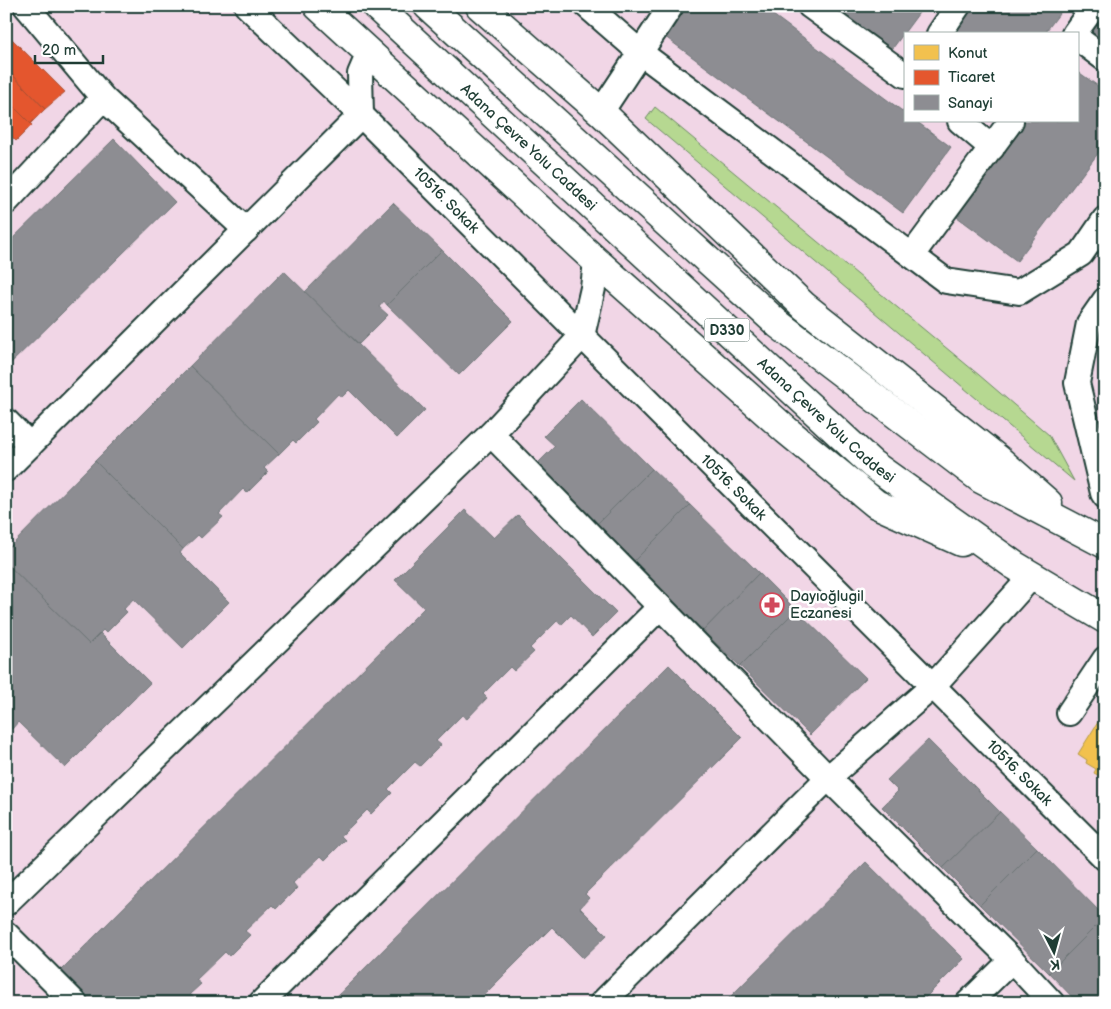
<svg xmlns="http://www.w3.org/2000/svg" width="1111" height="1009" font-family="'Balsamiq Sans',sans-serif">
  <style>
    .built { fill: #f1d6e6; fill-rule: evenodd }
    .green { fill: #b6d891; stroke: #6a8a62 }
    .homes { fill: #f2c14e; stroke: #b39946 }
    .shops { fill: #e4572e; stroke: #a94f30 }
    .industry { fill: #8d8d92; stroke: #6c7576 }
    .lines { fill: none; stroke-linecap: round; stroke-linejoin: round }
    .minor-casing { stroke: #1f3d34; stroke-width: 28 }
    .highway-casing { stroke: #1f3d34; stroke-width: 31 }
    .minor { stroke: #fff; stroke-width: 24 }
    .highway { stroke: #fff; stroke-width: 28 }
    .labels { text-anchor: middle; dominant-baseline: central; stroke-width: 5; stroke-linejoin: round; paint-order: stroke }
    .shield { fill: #fff; stroke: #627771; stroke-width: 1 }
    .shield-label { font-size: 14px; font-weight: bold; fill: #1f3d34 }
    .street-label { font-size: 15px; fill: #1f3d34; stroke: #fff }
    .poi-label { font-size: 15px; fill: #1f3d34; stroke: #fff; text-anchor: start }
  </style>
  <rect width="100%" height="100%" fill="#f7e7f0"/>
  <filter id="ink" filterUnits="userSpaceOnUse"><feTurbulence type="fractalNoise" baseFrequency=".02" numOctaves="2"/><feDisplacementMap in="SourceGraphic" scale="10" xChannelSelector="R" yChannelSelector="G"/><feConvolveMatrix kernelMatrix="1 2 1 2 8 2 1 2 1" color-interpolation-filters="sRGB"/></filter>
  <g filter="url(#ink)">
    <path class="built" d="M6 6H1105V1003H6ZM905 34H1077V121H905Z"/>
    <polygon class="green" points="655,107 979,375 1049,435 1074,481 646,119"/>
    <polygon class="homes" points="1100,719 1105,722 1105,779 1094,773 1096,769 1086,763 1087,760 1078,754"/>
    <g class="shops">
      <polygon points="6,33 65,92 45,109 6,68"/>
      <polygon points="6,68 45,109 30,124 6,99"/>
      <polygon points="6,99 32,125 16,141 6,131"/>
    </g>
    <g class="industry">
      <polygon points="686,6 761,6 905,113 905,121 916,121 951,147 903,213 664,36"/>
      <polygon points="824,6 924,6 887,56"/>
      <polygon points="966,6 1065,6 1044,34 946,34"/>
      <polygon points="1105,11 1105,48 1087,35"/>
      <polygon points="1077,71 1105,91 1105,144 1017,261 953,214 1022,121 1077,121"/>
      <polygon points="114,139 175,202 6,368 6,245"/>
      <polygon points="393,203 442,250 387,305 384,301 379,307 388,315 359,344 305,292"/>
      <polygon points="442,250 513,321 459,375 387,305"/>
      <polygon points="284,271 425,410 397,438 349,390 342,397 338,394 314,419 317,422 296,443 293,440 279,454 190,366"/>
      <polygon points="190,366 279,454 264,468 268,472 247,493 243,489 219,514 223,517 201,538 198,535 183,549 95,461"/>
      <polygon points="581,399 652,469 596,525 535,466 555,446 544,436"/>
      <polygon points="95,461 183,549 180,553 229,602 183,648 133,599 124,609 127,612 106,633 103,630 89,644 6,563 6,551"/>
      <polygon points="652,469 690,505 633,562 596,525"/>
      <polygon points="690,505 759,573 703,631 633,562"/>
      <polygon points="465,510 494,538 518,515 616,613 592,637 571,615 561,625 557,621 530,648 534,652 514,671 510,667 483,694 487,698 467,719 462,715 436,741 441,745 420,766 415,762 388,789 392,793 371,814 367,810 341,836 345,840 325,860 321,856 293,883 297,888 276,909 272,905 245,931 250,935 229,956 225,952 196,980 201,984 190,994 200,1003 88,1003 58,973 424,608 395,580"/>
      <polygon points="6,563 89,644 100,633 150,683 65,768 18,722 12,729 8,725 6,727"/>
      <polygon points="759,573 796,610 740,666 703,631"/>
      <polygon points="796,610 866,678 810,735 740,666"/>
      <polygon points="669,665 742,738 585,894 589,898 580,908 607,935 583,958 552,927 476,1003 330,1003"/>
      <polygon points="928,740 1000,812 943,868 882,807 898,791 887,780"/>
      <polygon points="1000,812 1037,848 980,905 943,868"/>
      <polygon points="1037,848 1105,917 1049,973 980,905"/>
      <polygon points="866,862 964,959 920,1003 724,1003"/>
      <polygon points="1105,917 1105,990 1092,1003 1078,1003 1049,973"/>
      <polygon points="989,989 1003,1003 975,1003"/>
      <polygon points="1105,990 1105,1003 1092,1003"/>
    </g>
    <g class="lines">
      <g class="minor-casing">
        <g id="minor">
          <polyline points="26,6 103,98 246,230"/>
          <polyline points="247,6 361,115 360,74 369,53"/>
          <polyline points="587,6 641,53 946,281 1019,292 1081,254 1105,219"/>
          <polyline points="810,6 905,75"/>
          <polyline points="939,34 958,6"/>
          <polyline points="1074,34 1094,6"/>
          <polyline points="1077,38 1105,59"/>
          <polyline points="601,112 671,6"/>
          <polyline points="960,121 992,148"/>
          <polyline points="6,202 103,98"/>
          <polyline points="912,255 1011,121"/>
          <polyline points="1105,300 1089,323 1077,383 1103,493 1105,496"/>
          <polyline points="6,421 30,445"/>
          <polyline points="491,434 828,778 1012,960 1052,1003"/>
          <path id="s1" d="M6 469 361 115 1105 858"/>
          <polyline points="1069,713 1105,659"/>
          <polyline points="6,903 491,434 582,336 593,288 596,261"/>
          <polyline points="6,934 75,1003"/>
          <polyline points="261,1003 660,607"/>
          <polyline points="602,1003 828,778 933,686 1032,576"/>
          <polyline points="968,1003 1012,960"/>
        </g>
      </g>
      <g class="highway-casing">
        <g id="highway">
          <polyline points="318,6 596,261 786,430 876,504 961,542"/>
          <path id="s2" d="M376 6 872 464 1014 565 1105 619"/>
          <polyline points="428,6 778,324 981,479 1105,544"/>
          <polyline points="480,6 601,112 804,306 999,460 1048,503"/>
        </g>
      </g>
      <use href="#minor" class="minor"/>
      <use href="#highway" class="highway"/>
    </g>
  </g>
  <defs>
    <g id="pharmacy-ring" transform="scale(1.25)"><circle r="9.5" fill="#fff" stroke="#d1495b" stroke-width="1.5"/><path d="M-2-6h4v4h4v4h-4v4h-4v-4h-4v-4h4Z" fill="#d1495b"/></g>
  </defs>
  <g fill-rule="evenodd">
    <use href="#pharmacy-ring" x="772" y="605"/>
  </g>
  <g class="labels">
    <rect class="shield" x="704.5" y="318.5" width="45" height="23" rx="4"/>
    <g class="shield-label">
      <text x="727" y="330">D330</text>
    </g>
    <g class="street-label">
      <text stroke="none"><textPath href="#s2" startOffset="208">Adana Çevre Yolu Caddesi</textPath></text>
      <text stroke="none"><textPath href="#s1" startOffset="622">10516. Sokak</textPath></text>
      <text stroke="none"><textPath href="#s2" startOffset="612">Adana Çevre Yolu Caddesi</textPath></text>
      <text stroke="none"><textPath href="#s1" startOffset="1028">10516. Sokak</textPath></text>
      <text stroke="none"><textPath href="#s1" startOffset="1432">10516. Sokak</textPath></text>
    </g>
    <g class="poi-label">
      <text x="790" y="596">Dayıoğlugil<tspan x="790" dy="17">Eczanesi</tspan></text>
    </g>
  </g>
  <rect width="1111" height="1009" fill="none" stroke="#fff" stroke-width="25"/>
  <rect x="12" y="12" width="1086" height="984" fill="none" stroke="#1f3d34" stroke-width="2" filter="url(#ink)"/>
  <rect x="904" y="32" width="175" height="90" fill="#ffffff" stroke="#a5b1ae"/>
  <rect x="914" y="45" width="25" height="15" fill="#f2c14e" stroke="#a5b1ae"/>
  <text x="948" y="58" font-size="15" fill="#1f3d34">Konut</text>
  <rect x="914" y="70" width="25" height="15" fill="#e4572e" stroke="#a5b1ae"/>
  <text x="948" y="82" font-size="15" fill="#1f3d34">Ticaret</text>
  <rect x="914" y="95" width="25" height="15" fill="#8d8d92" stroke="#a5b1ae"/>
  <text x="948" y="108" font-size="15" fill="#1f3d34">Sanayi</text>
  <g transform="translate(1054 952) rotate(174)" stroke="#ffffff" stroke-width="4" paint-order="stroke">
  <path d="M0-4L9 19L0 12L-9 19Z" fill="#1f3d34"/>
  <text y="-8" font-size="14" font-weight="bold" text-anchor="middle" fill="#1f3d34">K</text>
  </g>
  <path d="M35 55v8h68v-8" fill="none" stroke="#1f3d34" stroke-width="2.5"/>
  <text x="42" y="55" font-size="15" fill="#1f3d34" stroke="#ffffff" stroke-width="4" paint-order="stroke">20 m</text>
</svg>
